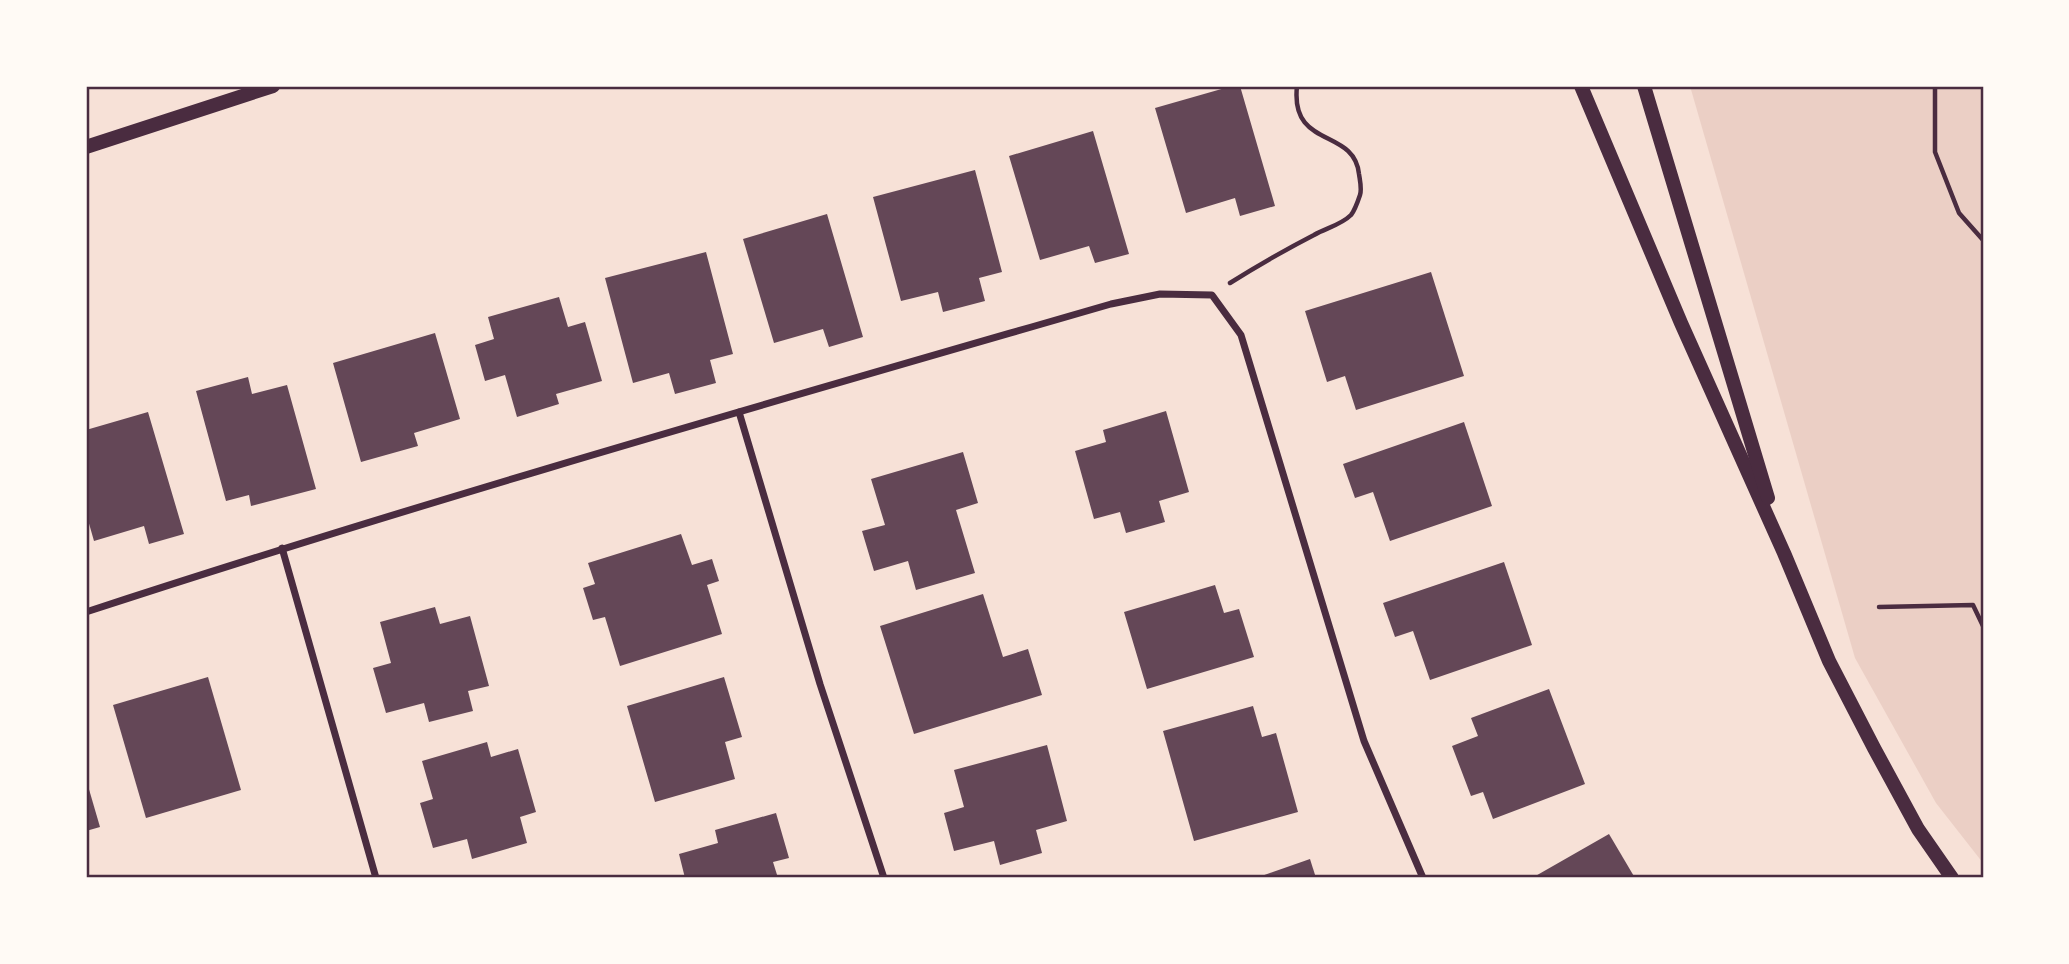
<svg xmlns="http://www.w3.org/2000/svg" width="2069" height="964" font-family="'Golos Text',sans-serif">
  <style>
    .green { fill: #ebcfc5 }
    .building { fill: #644757 }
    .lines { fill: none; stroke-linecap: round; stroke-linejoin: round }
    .path { stroke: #4a2c40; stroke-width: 4.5 }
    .minor { stroke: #4a2c40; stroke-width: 7 }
    .secondary { stroke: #4a2c40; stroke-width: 14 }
    .neatline { fill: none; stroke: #4a2c40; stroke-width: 2.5 }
  </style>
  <rect width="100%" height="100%" fill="#f7e1d7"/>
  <polygon class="green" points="1690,86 1983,86 1983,863 1936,803 1855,658"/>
  <g class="building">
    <polygon points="1232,86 1240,86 1275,206 1240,216 1235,198 1186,213 1155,108"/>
    <polygon points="1093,131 1129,254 1095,263 1089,246 1040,260 1009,156"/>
    <polygon points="975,170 1002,272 979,278 985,301 943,312 938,292 901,301 873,197"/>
    <polygon points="827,214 863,337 829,347 823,329 774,343 743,239"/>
    <polygon points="706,252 733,354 710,360 716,383 675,394 669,373 633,383 605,278"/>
    <polygon points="1431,272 1464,376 1356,410 1345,376 1327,382 1305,311"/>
    <polygon points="559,297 568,327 585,322 602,381 556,394 559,404 517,417 505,375 485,381 475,345 494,339 488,317"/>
    <polygon points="435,333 460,419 414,433 418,446 361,462 333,363"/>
    <polygon points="248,377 252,394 287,385 316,489 251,506 249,495 226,501 196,391"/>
    <polygon points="1166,411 1189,492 1159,501 1165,522 1126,533 1120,512 1094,519 1075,451 1106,442 1103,430"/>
    <polygon points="148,412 184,534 149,544 144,526 94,541 86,513 86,430"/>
    <polygon points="1464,422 1492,506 1390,541 1373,492 1355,498 1343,464"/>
    <polygon points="963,452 978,503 956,510 975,573 916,590 908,561 874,571 862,531 885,525 871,479"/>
    <polygon points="681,534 692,565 712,559 719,581 707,585 722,634 620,666 605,617 593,620 583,588 595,584 588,563"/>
    <polygon points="1504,562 1532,645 1430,680 1413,631 1395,637 1383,603"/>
    <polygon points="1215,585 1224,613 1239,609 1254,657 1147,689 1124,612"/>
    <polygon points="983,594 1003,657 1028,649 1042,695 914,734 880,626"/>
    <polygon points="435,607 440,624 470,616 489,686 468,691 473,711 429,722 424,703 386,713 373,668 391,663 380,622"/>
    <polygon points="208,677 241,790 146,818 113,705"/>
    <polygon points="724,677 742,737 725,742 735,779 655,802 627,706"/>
    <polygon points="1549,689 1585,784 1493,819 1483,792 1471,796 1452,746 1478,736 1471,718"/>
    <polygon points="1253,706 1262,737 1276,733 1298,812 1194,841 1163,731"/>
    <polygon points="487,742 491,757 518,749 536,812 520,817 527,843 472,859 467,839 433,848 420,803 433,799 422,761"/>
    <polygon points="1047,745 1067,821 1036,830 1042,853 1000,865 994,841 954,851 944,813 964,807 954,770"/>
    <polygon points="86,779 100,827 86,831"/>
    <polygon points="776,813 789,858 773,862 778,878 685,878 679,854 718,843 715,830"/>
    <polygon points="1609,834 1635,878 1532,878"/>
    <polygon points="1310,859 1316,878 1256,878"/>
  </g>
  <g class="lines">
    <g class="path">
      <polyline points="1935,86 1935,152 1959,213 1983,240"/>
      <path d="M1230 283C1257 266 1285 250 1314 235 1326 228 1341 225 1351 215 1355 210 1358 201 1360 195 1362 189 1360 181 1359 174 1354 127 1290 150 1297 86"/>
      <polyline points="1879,607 1973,605 1983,626"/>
    </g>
    <g class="minor">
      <polyline points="739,412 820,684 884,878"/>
      <polyline points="282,548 376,878"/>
      <path d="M86 612C425 501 769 403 1111 304L1160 294 1212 295 1241 335 1364 741 1423 878"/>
    </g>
    <g class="secondary">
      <polyline points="1581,86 1681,323 1784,553 1829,661 1874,748 1918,829 1952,878"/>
      <polyline points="1644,86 1768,498"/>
      <polyline points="86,147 273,86"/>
    </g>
  </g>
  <rect width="2069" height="964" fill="none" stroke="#fffaf5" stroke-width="175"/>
  <rect x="88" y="88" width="1894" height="788" class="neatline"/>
</svg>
